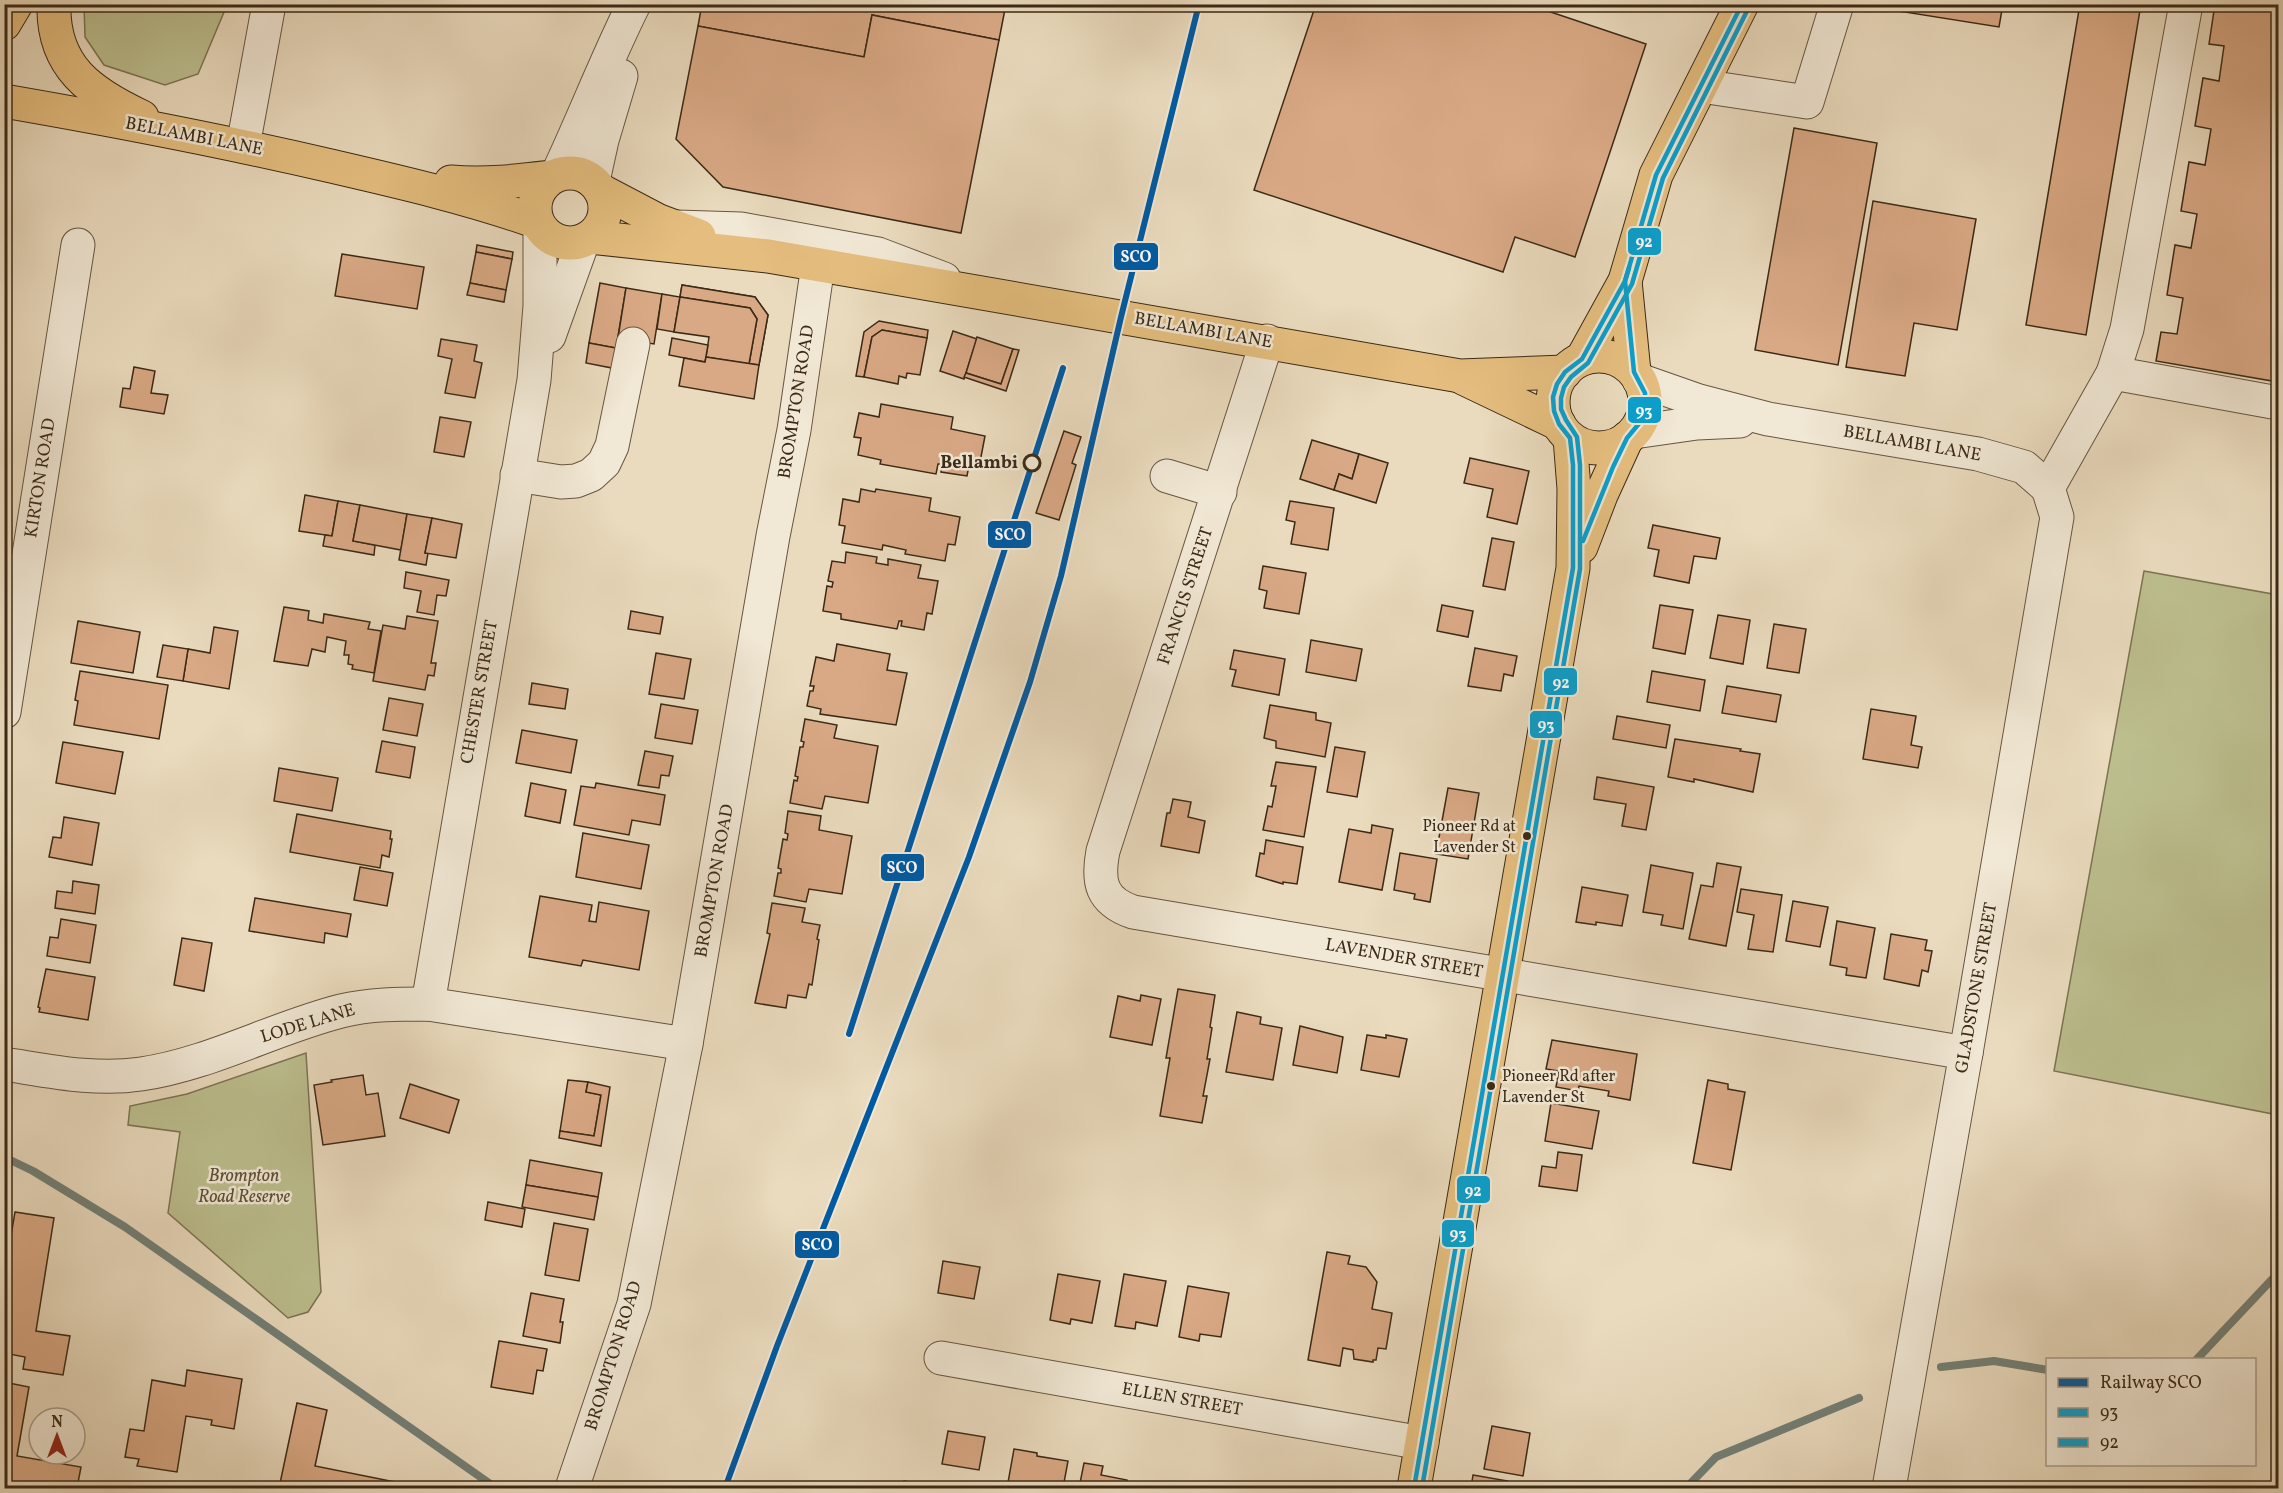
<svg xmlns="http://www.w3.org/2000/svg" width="2283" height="1493" font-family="Vollkorn,serif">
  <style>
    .green { fill: #bcbe8e; stroke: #7c7452; stroke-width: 1.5 }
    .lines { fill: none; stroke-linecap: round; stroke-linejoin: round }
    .stream { stroke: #738077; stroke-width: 8 }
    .building { fill: #d9a985; stroke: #3b2a16; stroke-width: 1.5 }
    .minor-casing { stroke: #675640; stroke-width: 35 }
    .major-casing { stroke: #3b2a16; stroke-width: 35 }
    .minor { stroke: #f1e8d5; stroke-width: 33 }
    .major { stroke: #e5be7f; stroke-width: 33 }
    .bus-1-casing { stroke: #f1e8d5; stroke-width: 9 }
    .bus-2-casing { stroke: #f1e8d5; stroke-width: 9 }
    .bus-1 { stroke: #09a0ce; stroke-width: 4.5 }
    .bus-2 { stroke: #09a0ce; stroke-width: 4.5 }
    .rail-1-casing { stroke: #f1e8d5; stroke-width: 10 }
    .rail-1 { stroke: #005aa3; stroke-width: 6 }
    .stop-dot { fill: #f1e8d5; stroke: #3b2a16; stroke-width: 3 }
    .bus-dot { fill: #3b2a16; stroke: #f1e8d5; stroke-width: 2 }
    .labels { text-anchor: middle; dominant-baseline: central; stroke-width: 5; stroke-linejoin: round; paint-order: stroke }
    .bus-label { font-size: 16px; fill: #3b2a16; stroke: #f1e8d5; text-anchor: end }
    .street-label { font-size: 18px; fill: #3b2a16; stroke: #f1e8d5 }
    .stop-label { font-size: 18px; font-weight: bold; fill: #3b2a16; stroke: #f1e8d5; text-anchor: end }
    .park-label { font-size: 18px; font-style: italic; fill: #5b4f34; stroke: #f1e8d5 }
    .line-badge { stroke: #f1e8d5; stroke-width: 2 }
    .badge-label { font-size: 16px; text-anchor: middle; font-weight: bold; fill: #fff }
  </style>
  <rect width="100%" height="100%" fill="#eadbbe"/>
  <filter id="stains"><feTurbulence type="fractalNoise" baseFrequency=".00333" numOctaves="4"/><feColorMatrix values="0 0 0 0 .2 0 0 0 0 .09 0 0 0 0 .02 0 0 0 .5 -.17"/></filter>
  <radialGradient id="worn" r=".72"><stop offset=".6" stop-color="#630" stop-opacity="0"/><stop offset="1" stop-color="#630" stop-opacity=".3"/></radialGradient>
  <g class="green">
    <polygon points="84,5 84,4 227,5 198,74 165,85 104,65 85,37"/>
    <polygon points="2144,571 2278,595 2278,1115 2054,1071"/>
    <polygon points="306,1053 321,1292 308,1312 288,1318 168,1213 180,1132 128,1125 130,1106 187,1094"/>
  </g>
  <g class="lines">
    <g class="stream">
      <polyline points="4,1157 33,1171 125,1227 496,1488"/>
      <polyline points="2196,1360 2278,1273"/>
      <polyline points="1941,1367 1994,1361 2048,1370"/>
      <polyline points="1686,1488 1716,1457 1859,1398"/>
    </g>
  </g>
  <g class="building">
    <polygon points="702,4 1006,4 999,40 872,15 864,57 698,26"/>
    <polygon points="1316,4 1527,4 1646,44 1575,257 1515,237 1503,272 1254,190"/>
    <polygon points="1874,4 2003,4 1999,27 1873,7"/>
    <polygon points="2080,4 2141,4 2086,335 2026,325"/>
    <polygon points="2215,4 2278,4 2278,382 2156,361 2161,332 2177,334 2183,298 2167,295 2175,245 2191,248 2197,214 2181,211 2189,162 2205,165 2211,129 2195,126 2203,78 2219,81 2224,46 2209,44"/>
    <polygon points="872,15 999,40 961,233 723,187 676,139 698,26 864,57"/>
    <polygon points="1794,128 1877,143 1838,365 1755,350"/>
    <polygon points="1873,201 1976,219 1957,330 1914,323 1905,376 1846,367"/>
    <polygon points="477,245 513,252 512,259 476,252"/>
    <polygon points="476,252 512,259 506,290 470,283"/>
    <polygon points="342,254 424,267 417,309 335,296"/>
    <polygon points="470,283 506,290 504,302 467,295"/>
    <polygon points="600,283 626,288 616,348 589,343"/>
    <polygon points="682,285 755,297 768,315 759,365 749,364 757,319 750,308 680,297"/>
    <polygon points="682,285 755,297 768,315 759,365 749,364 757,319 750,308 680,297"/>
    <polygon points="626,288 662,294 654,344 618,338"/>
    <polygon points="662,294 680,297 674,332 657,329"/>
    <polygon points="680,297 750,308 757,319 749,364 706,357 709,337 674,332"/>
    <polygon points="879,321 928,330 927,338 882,330 872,337 864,377 856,376 864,332"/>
    <polygon points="882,330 927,338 920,375 907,373 906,378 899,376 898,384 864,377 872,337"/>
    <polygon points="953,331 977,339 964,379 940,371"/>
    <polygon points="977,337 1013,349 1001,384 966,373"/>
    <polygon points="672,338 708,345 705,362 669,355"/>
    <polygon points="441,339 477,345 474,361 482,363 475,398 445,393 452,359 438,356"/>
    <polygon points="589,343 616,348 612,368 586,363"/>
    <polygon points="1013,349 1019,350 1006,391 964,377 966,373 1001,384"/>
    <polygon points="706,357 759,365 754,399 679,386 684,358 705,362"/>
    <polygon points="134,367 155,371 151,393 168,395 164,414 120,407 123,388 130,389"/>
    <polygon points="881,404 953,417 951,429 985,436 980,462 970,460 967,476 941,472 942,464 938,464 936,474 880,464 881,460 858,455 861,438 854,437 859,413 879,417"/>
    <polygon points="440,417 471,422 464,457 434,452"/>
    <polygon points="1064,431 1081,437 1072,463 1076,465 1059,520 1036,513"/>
    <polygon points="1312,440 1359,454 1352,479 1339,474 1334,490 1300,479"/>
    <polygon points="1359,454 1388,463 1376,503 1334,490 1339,474 1352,479"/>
    <polygon points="1470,458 1529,471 1517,524 1487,517 1493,489 1464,483"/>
    <polygon points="861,489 875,492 876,489 931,498 929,511 960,517 955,545 948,544 945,561 905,554 906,550 883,545 882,550 842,543 845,526 839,525 843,499 859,502"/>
    <polygon points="305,495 338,501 332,536 299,531"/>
    <polygon points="338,501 360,505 353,541 375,545 374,555 323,546 325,535 332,536"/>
    <polygon points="1290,501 1334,508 1328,550 1291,544 1295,522 1286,520"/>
    <polygon points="360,505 407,514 401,550 353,541"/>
    <polygon points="407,514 432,518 425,553 428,553 426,565 399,560"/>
    <polygon points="432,518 462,524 456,558 425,553"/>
    <polygon points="1653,525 1720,538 1716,559 1694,556 1689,583 1654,576 1659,550 1648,548"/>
    <polygon points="1492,538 1514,542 1505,590 1483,586"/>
    <polygon points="846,552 877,557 876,563 888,565 888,559 921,565 918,578 938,581 932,614 927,613 924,630 901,626 902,621 899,621 897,629 841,619 841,614 823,611 827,586 832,587 833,582 828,581 832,561 845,563"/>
    <polygon points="1263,566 1306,573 1299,614 1264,608 1267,591 1259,589"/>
    <polygon points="406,572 449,580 446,596 437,595 434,615 417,612 421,591 404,588"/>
    <polygon points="1442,605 1473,611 1468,637 1437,631"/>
    <polygon points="1660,605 1693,610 1685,654 1653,648"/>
    <polygon points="284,607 309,611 308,620 323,623 324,614 370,622 368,629 381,631 374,673 352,669 353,665 348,664 349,655 344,655 346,641 327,637 325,652 312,649 308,666 274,661"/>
    <polygon points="631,611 663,617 660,634 628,629"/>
    <polygon points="1718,615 1750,620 1743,664 1710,658"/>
    <polygon points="407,616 438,621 431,663 436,663 434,676 428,675 425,690 373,681 383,625 405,629"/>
    <polygon points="78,621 140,632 133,673 71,663"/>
    <polygon points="1774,624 1806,629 1799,673 1767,668"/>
    <polygon points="214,627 238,631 229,689 183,681 188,649 210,653"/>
    <polygon points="1311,640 1362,649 1356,681 1306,672"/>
    <polygon points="837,644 890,654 887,670 907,673 896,725 820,714 821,709 807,706 810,691 813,691 814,686 810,686 816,657 834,661"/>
    <polygon points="163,645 188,649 183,681 157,677"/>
    <polygon points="1475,648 1517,656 1513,676 1504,674 1501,691 1468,686"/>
    <polygon points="1234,650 1285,659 1279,695 1232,686 1236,670 1230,669"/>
    <polygon points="656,653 691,659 684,699 649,694"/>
    <polygon points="80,671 168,685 159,739 74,725 78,701 75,700"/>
    <polygon points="1652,671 1705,680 1700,711 1647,702"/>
    <polygon points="532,683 568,689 565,709 529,704"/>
    <polygon points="1727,686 1781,695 1776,722 1722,713"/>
    <polygon points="389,698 423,704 417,736 383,730"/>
    <polygon points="661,704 698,710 692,744 655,738"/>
    <polygon points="1270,705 1316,713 1316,720 1331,723 1325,757 1276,748 1276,741 1264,738"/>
    <polygon points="1871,709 1916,716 1911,745 1922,747 1918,768 1863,759"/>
    <polygon points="1617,716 1670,725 1666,748 1613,739"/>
    <polygon points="805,719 837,725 834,738 878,746 868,803 825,796 822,809 790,803 794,780 797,781 798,777 795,776 800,747 803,747 804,742 801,741"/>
    <polygon points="522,730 577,740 571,773 516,763"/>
    <polygon points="1675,739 1741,749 1740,751 1760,754 1753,792 1694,779 1694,782 1668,777"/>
    <polygon points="382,741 415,747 410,778 376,772"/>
    <polygon points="63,742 123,752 115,794 56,783"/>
    <polygon points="1335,747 1365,752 1357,797 1327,792"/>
    <polygon points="645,751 673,756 669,776 661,775 659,788 638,785"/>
    <polygon points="1276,762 1316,767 1304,837 1263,830 1268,806 1272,807 1276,786 1271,786"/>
    <polygon points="279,768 338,778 332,811 274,801"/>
    <polygon points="1597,777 1654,787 1646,830 1622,826 1626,804 1594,799"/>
    <polygon points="531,783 566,790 560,823 525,816"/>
    <polygon points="596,783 665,795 660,825 632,820 629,835 574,825 581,786 595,788"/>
    <polygon points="1448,788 1479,793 1468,859 1436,854"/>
    <polygon points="1173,799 1191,802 1188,817 1205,821 1199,853 1161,846 1167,813 1170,813"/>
    <polygon points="788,811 821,816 819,830 852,836 842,894 809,889 806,902 774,896 778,873 781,873 781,869 778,868 783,839 787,840 788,834 785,833"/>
    <polygon points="297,814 391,831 390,839 392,839 389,857 382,855 380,868 290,852"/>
    <polygon points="64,817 99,823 92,865 49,857 53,837 61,838"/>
    <polygon points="1372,825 1393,829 1382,890 1339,882 1349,829 1371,833"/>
    <polygon points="583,833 649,845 641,889 576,877"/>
    <polygon points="1266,840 1303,847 1297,884 1283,882 1283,884 1256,876 1260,853 1264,854"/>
    <polygon points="1400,853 1437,859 1430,902 1414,899 1415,894 1394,890"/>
    <polygon points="1717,863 1741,867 1726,946 1689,939 1701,885 1713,887"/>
    <polygon points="1651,865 1693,873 1683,929 1661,925 1663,915 1643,912"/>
    <polygon points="360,867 393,873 387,906 354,900"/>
    <polygon points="73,881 99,885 95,914 55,908 57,891 72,893"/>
    <polygon points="1582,887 1628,895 1622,926 1596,922 1596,925 1576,922"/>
    <polygon points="1741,889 1782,895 1773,952 1748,949 1754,915 1737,912"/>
    <polygon points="540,896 592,905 589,921 596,922 599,902 649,911 639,970 583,960 581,966 529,957"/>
    <polygon points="255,898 351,914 347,937 325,933 324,943 249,931"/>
    <polygon points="1793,901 1828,907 1820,947 1786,941"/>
    <polygon points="772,903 805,908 802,922 820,925 817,939 819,940 812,985 809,984 806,998 788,995 786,1008 755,1003 770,934 767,933"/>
    <polygon points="61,919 96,925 90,963 47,956 50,937 58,938"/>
    <polygon points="1837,921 1875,928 1866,978 1846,975 1847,968 1830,965"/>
    <polygon points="1891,934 1927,940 1925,950 1932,951 1928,972 1922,970 1919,986 1884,979"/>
    <polygon points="182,938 212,943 204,991 174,985"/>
    <polygon points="46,969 95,977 88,1020 39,1012 40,1008 38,1007"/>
    <polygon points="1178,989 1215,995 1210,1027 1212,1028 1207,1059 1210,1059 1203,1096 1207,1096 1202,1123 1160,1116 1170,1058 1166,1058"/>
    <polygon points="1141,995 1161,999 1152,1045 1110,1037 1118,996 1140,1001"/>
    <polygon points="1237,1012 1261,1017 1260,1024 1282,1028 1273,1080 1226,1072"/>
    <polygon points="1300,1026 1343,1037 1337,1073 1293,1065"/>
    <polygon points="1367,1035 1386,1038 1386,1035 1407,1039 1399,1077 1361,1070"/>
    <polygon points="1552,1040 1637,1054 1630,1100 1608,1096 1609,1091 1579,1086 1578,1091 1556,1087 1559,1071 1546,1069"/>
    <polygon points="363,1075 366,1095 378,1093 385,1136 323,1145 314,1085 332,1082 331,1080"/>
    <polygon points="568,1080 588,1082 586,1092 601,1095 594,1136 560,1131"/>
    <polygon points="1708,1080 1728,1084 1728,1089 1745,1092 1731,1170 1693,1163"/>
    <polygon points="588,1082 610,1087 601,1146 559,1138 560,1131 594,1136 601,1095 586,1092"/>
    <polygon points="410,1084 459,1100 449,1133 400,1118"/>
    <polygon points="1551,1103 1599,1111 1592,1149 1545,1141"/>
    <polygon points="1558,1152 1582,1155 1577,1191 1539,1186 1542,1166 1556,1168"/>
    <polygon points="530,1160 602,1173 598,1197 526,1185"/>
    <polygon points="526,1185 598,1197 594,1220 522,1207"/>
    <polygon points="488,1202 525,1209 522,1227 485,1220"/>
    <polygon points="15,1212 54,1218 36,1331 70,1336 63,1375 23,1369 25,1357 4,1353 4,1276"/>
    <polygon points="554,1223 588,1229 579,1281 545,1275"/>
    <polygon points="1327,1252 1350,1256 1348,1264 1366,1267 1377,1282 1372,1309 1392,1313 1386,1349 1378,1348 1376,1360 1373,1360 1373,1362 1354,1359 1353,1350 1343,1348 1340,1366 1308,1360"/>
    <polygon points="943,1261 980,1267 974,1299 938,1293"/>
    <polygon points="1058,1274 1100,1281 1092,1323 1071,1319 1070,1324 1050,1320"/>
    <polygon points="1124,1274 1166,1281 1157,1326 1136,1322 1135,1329 1115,1326"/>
    <polygon points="1188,1286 1229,1293 1221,1337 1200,1334 1199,1341 1179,1337"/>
    <polygon points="531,1293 564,1299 560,1322 563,1322 560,1343 523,1336"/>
    <polygon points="499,1341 547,1349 543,1371 537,1370 533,1394 491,1387"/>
    <polygon points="187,1370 242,1379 234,1429 211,1425 212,1420 186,1416 177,1472 137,1466 139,1459 125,1457 130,1429 144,1431 152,1380 185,1386"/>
    <polygon points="4,1382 29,1387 17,1456 81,1467 77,1488 4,1488"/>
    <polygon points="297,1403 327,1410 315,1466 425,1488 279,1488"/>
    <polygon points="1492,1426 1530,1433 1523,1476 1484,1469"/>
    <polygon points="948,1431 985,1437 979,1470 942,1464"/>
    <polygon points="1014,1449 1037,1453 1037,1456 1068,1461 1063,1488 1007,1488"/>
    <polygon points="1084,1463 1103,1466 1101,1475 1127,1480 1126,1488 1079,1488"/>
    <polygon points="1473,1475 1508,1481 1506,1488 1471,1488"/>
    <polygon points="904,1481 934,1487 934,1488 902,1488"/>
  </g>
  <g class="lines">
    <g class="minor-casing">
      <g id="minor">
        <polyline points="1701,86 1807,102 1837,4"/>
        <polyline points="243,146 269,4"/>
        <path d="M557 175C584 118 606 60 634 4"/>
        <polyline points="593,181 602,140 621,76"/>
        <polyline points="677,227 741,229 878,254 944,279"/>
        <polyline points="549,336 583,241"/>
        <path d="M1267 341 1103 851C1097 882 1101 901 1133 912L1966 1053"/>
        <polyline points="2113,373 2278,403"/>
        <polyline points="1639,380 1699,401 1768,419 1978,454 2024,467 2048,488"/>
        <polyline points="1634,432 1697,423 1740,421"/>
        <polyline points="517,475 561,482 576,481 591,475 604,463 612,446 633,344"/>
        <polyline points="1167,476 1220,492"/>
        <polyline points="2048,488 2113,373 2127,329 2186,4"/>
        <polyline points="4,712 78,245"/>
        <polyline points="428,1004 534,380 540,306 540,227"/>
        <path d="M4 1064C50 1071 95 1081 141 1074 210 1064 274 1028 341 1011 370 1004 399 1004 428 1004L686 1044"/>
        <polyline points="941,1358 1422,1443"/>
        <polyline points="572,1488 634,1304 686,1044 773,536 794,430 818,265"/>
        <polyline points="1889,1488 1966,1053 2057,517 2048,488"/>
      </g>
    </g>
    <g class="major-casing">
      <g id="major">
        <path d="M54 4C52 67 91 93 142 117"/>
        <polyline points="4,24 16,4"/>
        <path d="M4 101C114 120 223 141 331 166 400 182 470 198 537 222"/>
        <circle cx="570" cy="208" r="35"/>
        <path d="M451 182C485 185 518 181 552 177"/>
        <polyline points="600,190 659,221 699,236"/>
        <polyline points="590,237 768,256 1460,376 1565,372"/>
        <polyline points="1625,281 1634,372"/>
        <circle cx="1599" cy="402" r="46"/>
        <polyline points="1582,359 1625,281 1656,175 1742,4"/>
        <polyline points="1463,378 1559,424"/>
        <polyline points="1581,547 1601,495 1627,438"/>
        <polyline points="1414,1488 1573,568 1574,489 1570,438"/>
      </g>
    </g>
    <use href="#minor" class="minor"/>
    <use href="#major" class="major"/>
    <g class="bus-1-casing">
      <g id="bus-1">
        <polyline points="1583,541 1613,467 1627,438 1642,420 1645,407 1645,393 1634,372 1625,281 1629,268"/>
        <polyline points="1414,1488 1573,568 1573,465 1570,438 1559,424 1554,411 1553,397 1557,384 1565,372 1582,359 1625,281 1656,175 1742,4"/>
      </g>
    </g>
    <g class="bus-2-casing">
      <polyline id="bus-2" points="1422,1488 1580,569 1580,465 1577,437 1566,420 1561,409 1561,398 1564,387 1571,377 1588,363 1632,284 1663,178 1749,7"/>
    </g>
    <use href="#bus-1" class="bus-1"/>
    <use href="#bus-2" class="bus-2"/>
    <g class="rail-1-casing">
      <g id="rail-1">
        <polyline points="849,1034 1063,368"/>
        <polyline points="725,1488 777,1346 969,857 1030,682 1061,576 1121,317 1199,4"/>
      </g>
    </g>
    <use href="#rail-1" class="rail-1"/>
  </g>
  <circle class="stop-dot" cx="1032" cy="463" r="8"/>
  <g class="bus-dot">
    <circle cx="1527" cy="836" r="5"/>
    <circle cx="1491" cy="1086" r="5"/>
  </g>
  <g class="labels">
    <g class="bus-label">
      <text x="1516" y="827">Pioneer Rd at<tspan x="1516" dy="21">Lavender St</tspan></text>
      <text x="1502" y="1077" text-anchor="start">Pioneer Rd after<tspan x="1502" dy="21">Lavender St</tspan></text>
    </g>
    <g class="street-label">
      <text transform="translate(194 137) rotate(11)">BELLAMBI LANE</text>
      <text transform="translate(1203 331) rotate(10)">BELLAMBI LANE</text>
      <text transform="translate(797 402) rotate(-81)">BROMPTON ROAD</text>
      <text transform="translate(1912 444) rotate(10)">BELLAMBI LANE</text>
      <text transform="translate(41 478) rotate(-81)">KIRTON ROAD</text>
      <text transform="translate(1186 596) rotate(-72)">FRANCIS STREET</text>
      <text transform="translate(480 692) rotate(-80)">CHESTER STREET</text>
      <text transform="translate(715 881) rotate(-80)">BROMPTON ROAD</text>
      <text transform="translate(1404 959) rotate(10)">LAVENDER STREET</text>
      <text transform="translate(1977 988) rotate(-80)">GLADSTONE STREET</text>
      <text transform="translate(308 1024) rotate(-17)">LODE LANE</text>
      <text transform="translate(614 1356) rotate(-73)">BROMPTON ROAD</text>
      <text transform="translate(1182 1400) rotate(10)">ELLEN STREET</text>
    </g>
    <g class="stop-label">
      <text x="1018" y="463">Bellambi</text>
    </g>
    <g class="park-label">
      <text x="244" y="1176">Brompton<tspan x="244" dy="21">Road Reserve</tspan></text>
    </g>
  </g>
  <g class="line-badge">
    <rect x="1627" y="227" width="35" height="29" rx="6" fill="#09a0ce"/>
    <rect x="1113" y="242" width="46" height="29" rx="6" fill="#005aa3"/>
    <rect x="1627" y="396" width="35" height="28" rx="6" fill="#09a0ce"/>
    <rect x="987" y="520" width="45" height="29" rx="6" fill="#005aa3"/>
    <rect x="1543" y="667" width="35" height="29" rx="6" fill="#09a0ce"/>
    <rect x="1529" y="710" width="34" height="29" rx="6" fill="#09a0ce"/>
    <rect x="880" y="853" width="45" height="29" rx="6" fill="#005aa3"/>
    <rect x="1456" y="1175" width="35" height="29" rx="6" fill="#09a0ce"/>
    <rect x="1441" y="1219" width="34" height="29" rx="6" fill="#09a0ce"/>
    <rect x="794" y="1230" width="46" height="29" rx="6" fill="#005aa3"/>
  </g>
  <g class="badge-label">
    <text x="1644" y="247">92</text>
    <text x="1136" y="262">SCO</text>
    <text x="1644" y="416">93</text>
    <text x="1010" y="540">SCO</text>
    <text x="1561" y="688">92</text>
    <text x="1546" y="730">93</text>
    <text x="902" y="873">SCO</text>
    <text x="1473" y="1196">92</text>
    <text x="1458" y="1239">93</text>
    <text x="817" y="1250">SCO</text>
  </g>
  <rect width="2283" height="1493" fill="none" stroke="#eadbbe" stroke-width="24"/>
  <rect x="6" y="6" width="2271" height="1481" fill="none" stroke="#3b2a16" stroke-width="3"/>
  <rect x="12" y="12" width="2259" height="1469" fill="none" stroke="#3b2a16" stroke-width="1.5"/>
  <rect x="2046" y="1358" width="210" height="108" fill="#f1e8d5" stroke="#a89c89" stroke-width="1.5"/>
  <rect x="2058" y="1378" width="30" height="9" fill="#005aa3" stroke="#a89c89" stroke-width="1.5"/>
  <text x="2100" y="1388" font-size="18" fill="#3b2a16">Railway SCO</text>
  <rect x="2058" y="1408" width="30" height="9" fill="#09a0ce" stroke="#a89c89" stroke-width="1.5"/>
  <text x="2100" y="1418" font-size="18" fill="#3b2a16">93</text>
  <rect x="2058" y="1438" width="30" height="9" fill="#09a0ce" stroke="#a89c89" stroke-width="1.5"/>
  <text x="2100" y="1448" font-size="18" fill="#3b2a16">92</text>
  <g transform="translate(57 1436)"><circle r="28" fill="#f1e8d5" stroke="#a89c89" stroke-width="1.5"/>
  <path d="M0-4.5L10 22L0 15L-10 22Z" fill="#8f2418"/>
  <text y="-9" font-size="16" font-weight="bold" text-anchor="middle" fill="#3b2a16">N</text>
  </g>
  <rect width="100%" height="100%" filter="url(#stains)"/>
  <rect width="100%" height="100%" fill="url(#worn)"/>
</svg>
